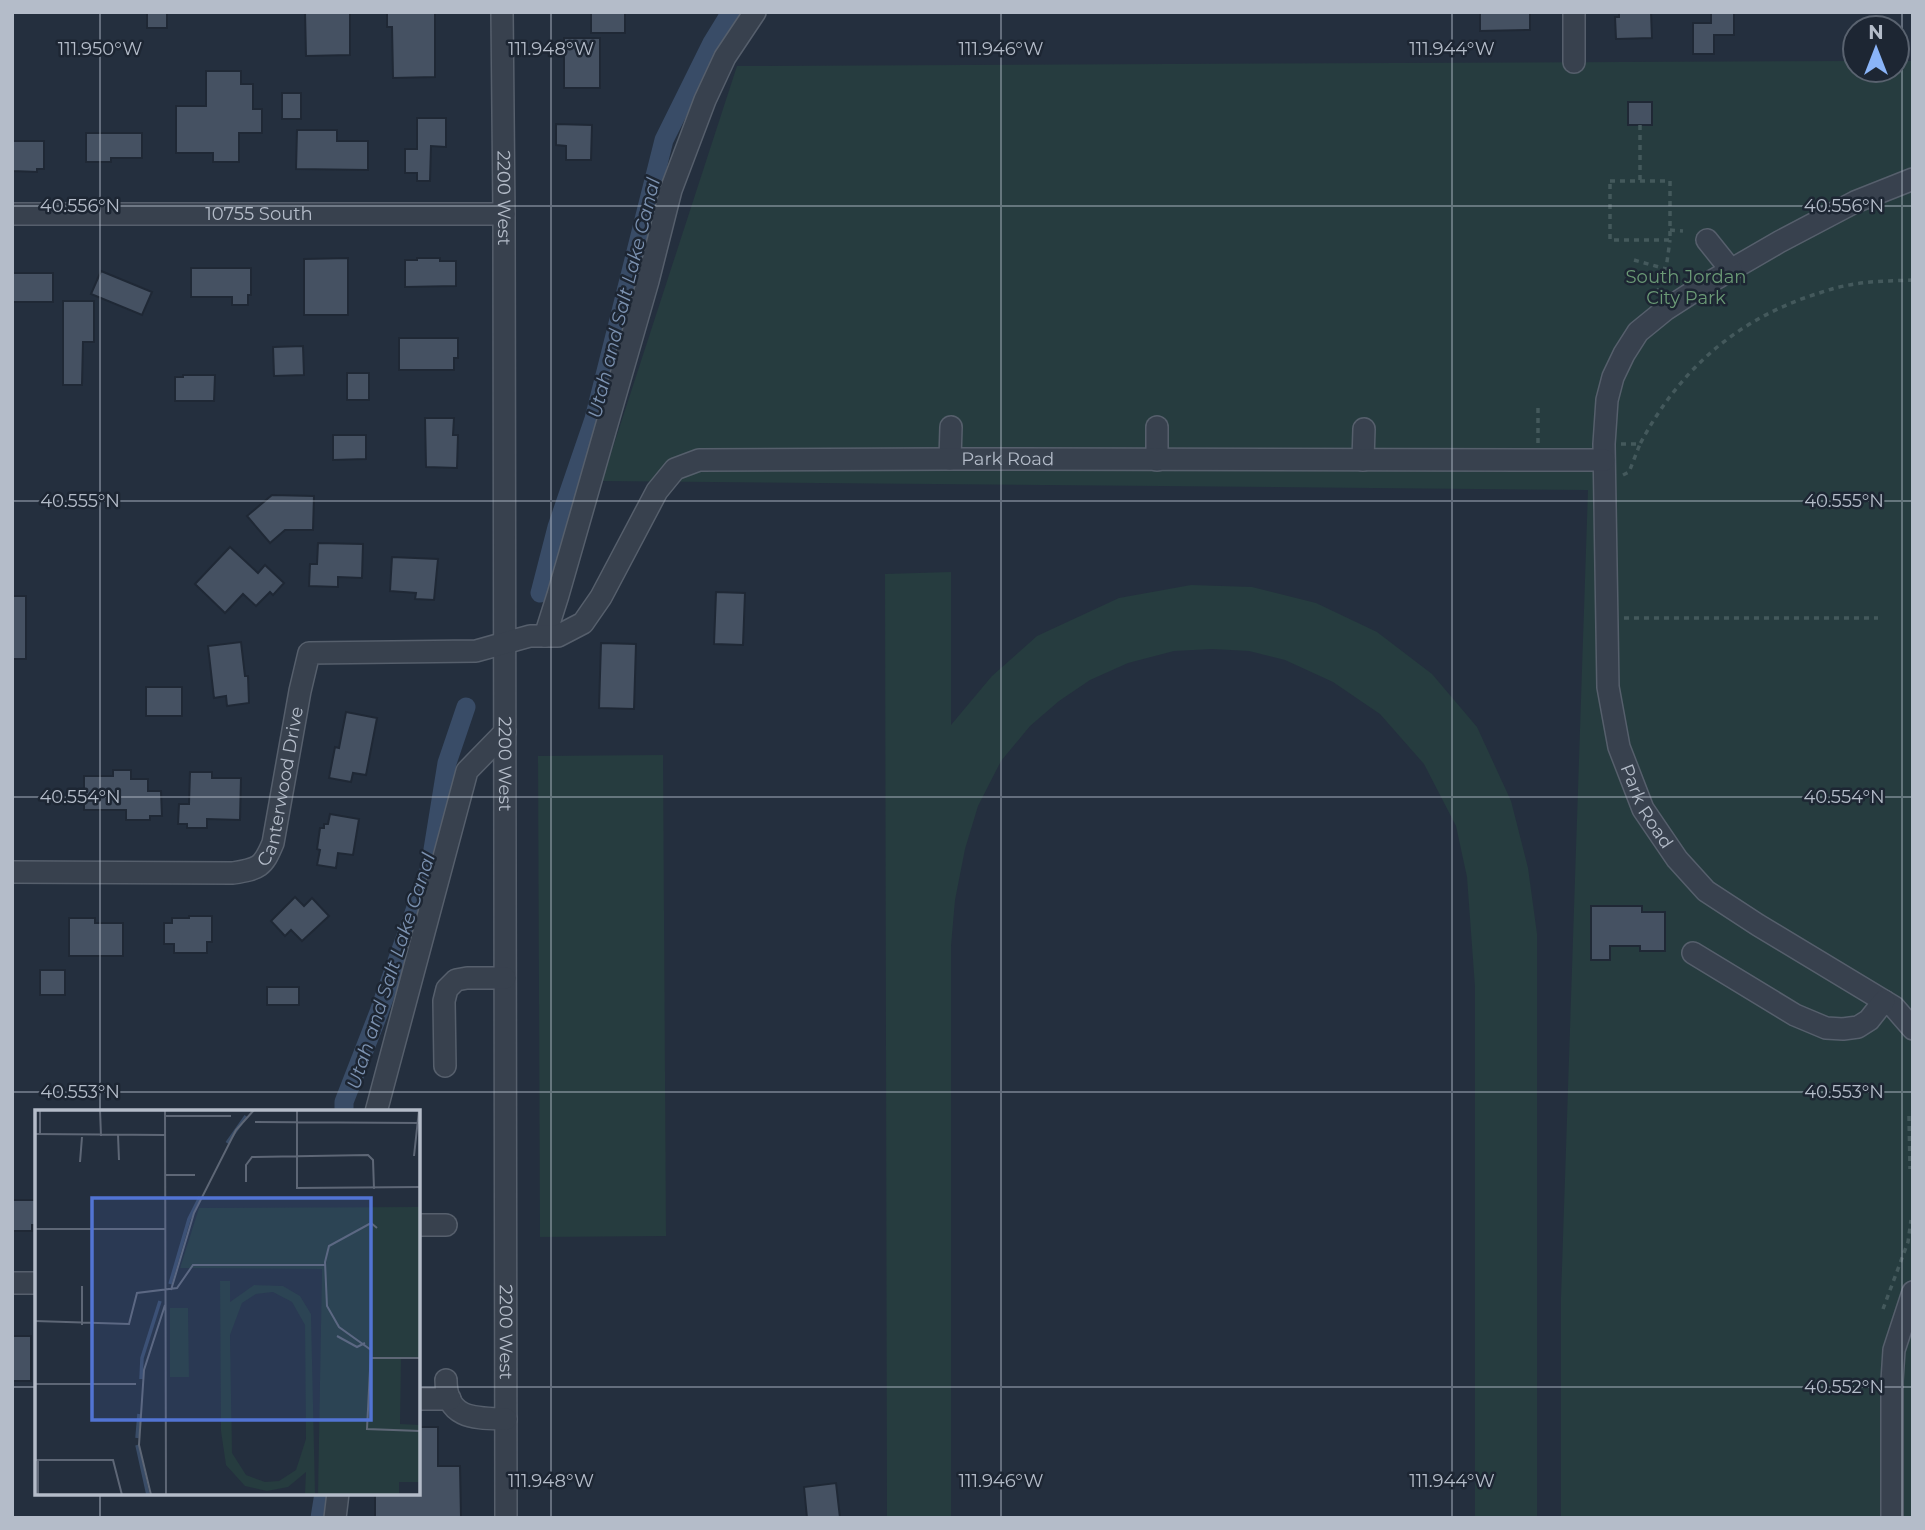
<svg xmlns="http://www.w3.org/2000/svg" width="1925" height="1530" font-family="Montserrat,sans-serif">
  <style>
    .green { fill: #263c3f }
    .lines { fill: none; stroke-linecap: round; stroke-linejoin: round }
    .canal { stroke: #394c67; stroke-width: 19 }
    .building { fill: #455162; stroke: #1f2835; stroke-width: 2 }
    .minor-casing { stroke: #565f6c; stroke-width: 24 }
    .path { stroke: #44595c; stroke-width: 3.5; stroke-dasharray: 5 5; stroke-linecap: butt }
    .minor { stroke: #38414e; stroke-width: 21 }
    .ticks { fill: none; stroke: #b4bcc9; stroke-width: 2; stroke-opacity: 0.45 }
    .labels { text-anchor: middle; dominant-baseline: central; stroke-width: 5; stroke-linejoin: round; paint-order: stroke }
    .street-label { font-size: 18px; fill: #b4bcc9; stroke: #1d2633 }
    .park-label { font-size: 18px; fill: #6b9a76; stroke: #1d2633 }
    .water-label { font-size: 19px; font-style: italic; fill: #7c92b1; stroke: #1d2633 }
    .inset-river { fill: none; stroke: #394c67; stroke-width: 3.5 }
    .inset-road { fill: none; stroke: #5e6776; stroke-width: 2 }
    .view { fill: #5274d3; fill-opacity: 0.15; stroke: #5274d3; stroke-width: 3.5 }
    .inset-edge { fill: none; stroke: #b4bcc9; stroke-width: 3.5 }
    .ticks-label { font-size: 18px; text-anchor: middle; fill: #b4bcc9; stroke: #1d2633; stroke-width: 5; stroke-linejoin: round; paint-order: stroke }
  </style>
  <rect width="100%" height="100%" fill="#242f3e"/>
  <g class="green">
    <polygon points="1855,61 1855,70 1897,70 1897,61 1913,61 1913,1518 1561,1518 1561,1298 1588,490 602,481 737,66"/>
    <polygon points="951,572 951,725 992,676 1037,636 1119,598 1191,585 1252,587 1316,603 1377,632 1432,674 1477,727 1511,801 1528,868 1537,934 1537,1518 1475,1518 1475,987 1467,877 1456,826 1424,764 1380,714 1333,682 1285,660 1249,651 1212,649 1174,651 1128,663 1090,680 1059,701 1030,726 1001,761 978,806 965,849 955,900 951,946 951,1518 887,1518 885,574"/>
    <polygon points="663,755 666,1236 540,1237 538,756"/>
  </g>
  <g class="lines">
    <g class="canal">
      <polyline points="540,593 557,527 594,419 664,140 712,43 731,12"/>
      <polyline points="344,1112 344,1102 379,1012 430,868 447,763 466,707"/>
      <polyline points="320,1518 324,1493"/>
    </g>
  </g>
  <g class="building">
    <rect x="147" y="12" width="20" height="16"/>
    <polygon points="305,12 350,12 350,55 306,56"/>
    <polygon points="387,12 435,12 435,77 393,78 392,27 387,27"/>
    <polygon points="1480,12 1530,12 1530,30 1480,31"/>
    <polygon points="1619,12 1651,12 1652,38 1616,39 1615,17 1619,17"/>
    <polygon points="1711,12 1734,12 1734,35 1714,35 1714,54 1693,54 1693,23 1711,23"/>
    <rect x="591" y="13" width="34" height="20"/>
    <rect x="564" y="38" width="36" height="50"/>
    <polygon points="206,71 241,71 241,84 253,84 253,109 262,109 262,133 239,133 239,162 213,162 213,153 176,153 176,106 206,106"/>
    <rect x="282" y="93" width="19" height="26"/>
    <rect x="1628" y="102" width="24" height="23"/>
    <polygon points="417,118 446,118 446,147 431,146 430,181 417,181 417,173 405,173 405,149 417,149"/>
    <polygon points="556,124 592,125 591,160 566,160 566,146 556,145"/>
    <polygon points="297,130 337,130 337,141 368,141 368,170 296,169"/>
    <polygon points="86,133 142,133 142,158 111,158 111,162 86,162"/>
    <polygon points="12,141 44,141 44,169 37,169 37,172 12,171"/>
    <polygon points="348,258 348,315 304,315 304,259"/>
    <polygon points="417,258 440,258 440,261 456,261 456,286 405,287 405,260 417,260"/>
    <polygon points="191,268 251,268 251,295 248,295 248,305 232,305 232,297 191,297"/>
    <polygon points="101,271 152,292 142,315 91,294"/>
    <rect x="12" y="273" width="41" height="29"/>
    <polygon points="63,301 94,301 94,342 83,342 82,385 63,385"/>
    <polygon points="399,338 458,338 458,358 454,358 454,370 399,370"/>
    <polygon points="303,346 304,375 274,376 273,347"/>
    <rect x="347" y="373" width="22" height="27"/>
    <polygon points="183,375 215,375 214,401 175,401 175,377 183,377"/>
    <polygon points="425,418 454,418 453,435 458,435 457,468 426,467"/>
    <polygon points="333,435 366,435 366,459 333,460"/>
    <polygon points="272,495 314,496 313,530 285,530 270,543 247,516"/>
    <polygon points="318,543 363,544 362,578 338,577 338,587 309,586 310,564 317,564"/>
    <polygon points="230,547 258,573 265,565 284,583 273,595 270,592 256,606 243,594 225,613 195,584"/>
    <polygon points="392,557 438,559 434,600 415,599 416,593 390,591"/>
    <polygon points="716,592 745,593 743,645 714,644"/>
    <rect x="12" y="596" width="14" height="63"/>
    <polygon points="241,642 245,676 248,676 249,703 227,706 226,696 214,698 208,646"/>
    <polygon points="601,643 636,644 634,709 599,708"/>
    <rect x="146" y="687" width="36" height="29"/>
    <polygon points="346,712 377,718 366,775 353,773 351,782 329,778 335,747 339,748"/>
    <polygon points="113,770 131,770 131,779 148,779 148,791 161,791 162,816 150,816 150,820 126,820 126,810 84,810 84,776 113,776"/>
    <polygon points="190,772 212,772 212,778 241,778 240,820 207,819 207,828 187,828 187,824 178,824 179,804 189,804"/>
    <polygon points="330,814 359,819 353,855 338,853 336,868 317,865 320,850 317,849 320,828 324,828 324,824 328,824"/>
    <polygon points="295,897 304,906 312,898 329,916 302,941 291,930 285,936 271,921"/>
    <polygon points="1591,906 1642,906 1642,912 1665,912 1665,951 1640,951 1640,946 1610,946 1610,960 1591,960"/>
    <polygon points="189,916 212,916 212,942 207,942 207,953 174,953 174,944 164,944 164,923 172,923 172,918 189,918"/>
    <polygon points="69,918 95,918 95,923 123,923 123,956 69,956"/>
    <rect x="40" y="970" width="25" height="25"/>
    <rect x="267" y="987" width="32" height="18"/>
    <polygon points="12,1200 37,1200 37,1225 32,1225 32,1231 12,1231"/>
    <rect x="12" y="1336" width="19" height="45"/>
    <polygon points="418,1427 438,1427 438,1466 460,1466 461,1518 375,1518 375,1493 418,1493"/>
    <polygon points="836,1483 840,1518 807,1518 804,1487"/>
  </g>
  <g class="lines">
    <g class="minor-casing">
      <g id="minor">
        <path id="s1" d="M502 12 504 214 506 1518"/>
        <polyline points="1574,12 1574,62"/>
        <path id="s2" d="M1913 179 1855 202 1779 242 1693 292 1665 310 1638 332 1624 354 1613 377 1607 400 1604 444 1608 687 1619 747 1643 809 1677 859 1706 891 1758 925 1884 1001 1894 1007 1913 1029"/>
        <path id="s3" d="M12 214H504"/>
        <polyline points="1707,240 1731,270"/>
        <polyline points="1157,427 1157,460"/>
        <polyline points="950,459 951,427"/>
        <polyline points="1363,460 1364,429"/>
        <polyline points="545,636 558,595 648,281 671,190 705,100 725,57 755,12"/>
        <path id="s4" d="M12 872 233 873C259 869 263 867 273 843L300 691 309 653 476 651 530 636H558L583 623 601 597 657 491 675 469 699 460 950 459 1604 460"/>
        <polyline points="1693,953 1795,1015 1826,1028 1843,1029 1858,1027 1869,1020 1884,1001"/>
        <polyline points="445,1066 444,1001 447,989 456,980 467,978 505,978"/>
        <polyline points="376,1112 467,771 505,732"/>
        <polyline points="418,1225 446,1225"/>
        <polyline points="12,1283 37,1283"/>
        <path d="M446 1380C446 1420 476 1418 506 1419"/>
        <polyline points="418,1399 450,1399"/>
        <polyline points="335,1518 338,1493"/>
        <polyline points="1892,1518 1892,1381 1894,1350 1913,1292"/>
      </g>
    </g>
    <g class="path">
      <polyline points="1640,125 1640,181"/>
      <rect x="1610" y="181" width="60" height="59"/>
      <polyline points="1670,230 1683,231"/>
      <polyline points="1634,260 1666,269 1670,240"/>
      <polyline points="1657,293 1666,269"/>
      <polyline points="1538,443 1538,408"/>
      <path d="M1621 444H1640C1678 372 1734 321 1813 295 1823 292 1833 288 1844 286 1866 281 1890 281 1913 280"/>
      <polyline points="1623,475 1629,472 1640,444"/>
      <polyline points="1624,618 1878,618"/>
      <polyline points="1909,1116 1910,1169"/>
      <polyline points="1883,1309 1908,1242 1911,1220"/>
    </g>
    <use href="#minor" class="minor"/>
  </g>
  <path class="ticks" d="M100 12V1112M551 12V1518M1001 12V1518M1452 12V1518M1902 12V1518M12 206H1913M12 501H1913M12 797H1913M12 1092H1913M12 1387H37M418 1387H1913M100 1493V1518"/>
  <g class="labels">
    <g class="street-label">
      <text stroke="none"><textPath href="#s1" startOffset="186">2200 West</textPath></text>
      <text stroke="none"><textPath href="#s3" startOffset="247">10755 South</textPath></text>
      <text stroke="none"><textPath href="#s4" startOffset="1262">Park Road</textPath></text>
      <text stroke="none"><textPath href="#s1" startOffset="752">2200 West</textPath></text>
      <text stroke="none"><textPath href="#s4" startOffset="332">Canterwood Drive</textPath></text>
      <text stroke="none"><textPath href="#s2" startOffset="805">Park Road</textPath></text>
      <text stroke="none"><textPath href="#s1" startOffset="1320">2200 West</textPath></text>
    </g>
    <g class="park-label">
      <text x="1686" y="277">South Jordan<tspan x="1686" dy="21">City Park</tspan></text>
    </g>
    <g class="water-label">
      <text transform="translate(624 298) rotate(-76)">Utah and Salt Lake Canal</text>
      <text transform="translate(391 971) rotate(-72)">Utah and Salt Lake Canal</text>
    </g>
  </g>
  <g transform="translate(35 1110)">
    <rect width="385" height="385" fill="#242f3e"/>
    <path d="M385 97V247L366 248 365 314 385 315V372H364V385H283L287 159 145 158 164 98ZM185 171H195V192L219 175 248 176 265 186 276 204 280 384H270L271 362 253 377 232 381 210 376 191 355 186 321ZM238 182 257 192 270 215 271 329 261 360 244 371 230 372 211 365 197 343 195 225 207 193 221 184ZM135 198H153L154 267H135Z" fill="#263c3f" fill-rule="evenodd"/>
    <path class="inset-river" d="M192 33 211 6M135 174 154 109 165 87M106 269 107 248 125 191M102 328 104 304M102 335 113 385"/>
    <path class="inset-road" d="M65 0 66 26M130 0 131 385M262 0V78L385 77M130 6H196M220 12 385 13M0 24 130 25M5 24V0M83 25 84 50M379 46 384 0M45 52 47 27M130 65H160M211 72V55L217 47 333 45 338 50 339 79M342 118 336 113 294 136 290 152 292 196 304 217 336 240 332 319 385 321M0 119H130M47 176V215M136 180 159 103 201 20 219 0M0 211 94 214 102 183 142 178 158 155H290M302 226 322 237 330 233M337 248H385M0 274H101M0 350H78L87 385M3 385V350M116 385 104 335 109 260 130 195"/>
    <path class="view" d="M57 88H336V310H57Z"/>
    <rect width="385" height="385" class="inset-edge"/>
  </g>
  <g class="ticks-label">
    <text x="100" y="55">111.950°W</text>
    <text x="551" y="55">111.948°W</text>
    <text x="1001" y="55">111.946°W</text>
    <text x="1452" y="55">111.944°W</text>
    <text x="80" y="212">40.556°N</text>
    <text x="1844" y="212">40.556°N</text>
    <text x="80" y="507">40.555°N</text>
    <text x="1844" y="507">40.555°N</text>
    <text x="80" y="803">40.554°N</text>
    <text x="1844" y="803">40.554°N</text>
    <text x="80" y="1098">40.553°N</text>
    <text x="1844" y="1098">40.553°N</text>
    <text x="1844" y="1393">40.552°N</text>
    <text x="551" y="1487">111.948°W</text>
    <text x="1001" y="1487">111.946°W</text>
    <text x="1452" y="1487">111.944°W</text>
  </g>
  <rect width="1925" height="1530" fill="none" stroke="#b4bcc9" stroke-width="28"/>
  <g transform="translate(1876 49)"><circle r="33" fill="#1d2633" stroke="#59626f" stroke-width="2"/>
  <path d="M0-5L12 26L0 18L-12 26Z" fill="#8ab4f8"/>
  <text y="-10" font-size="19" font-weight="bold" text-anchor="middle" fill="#b4bcc9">N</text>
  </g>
</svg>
